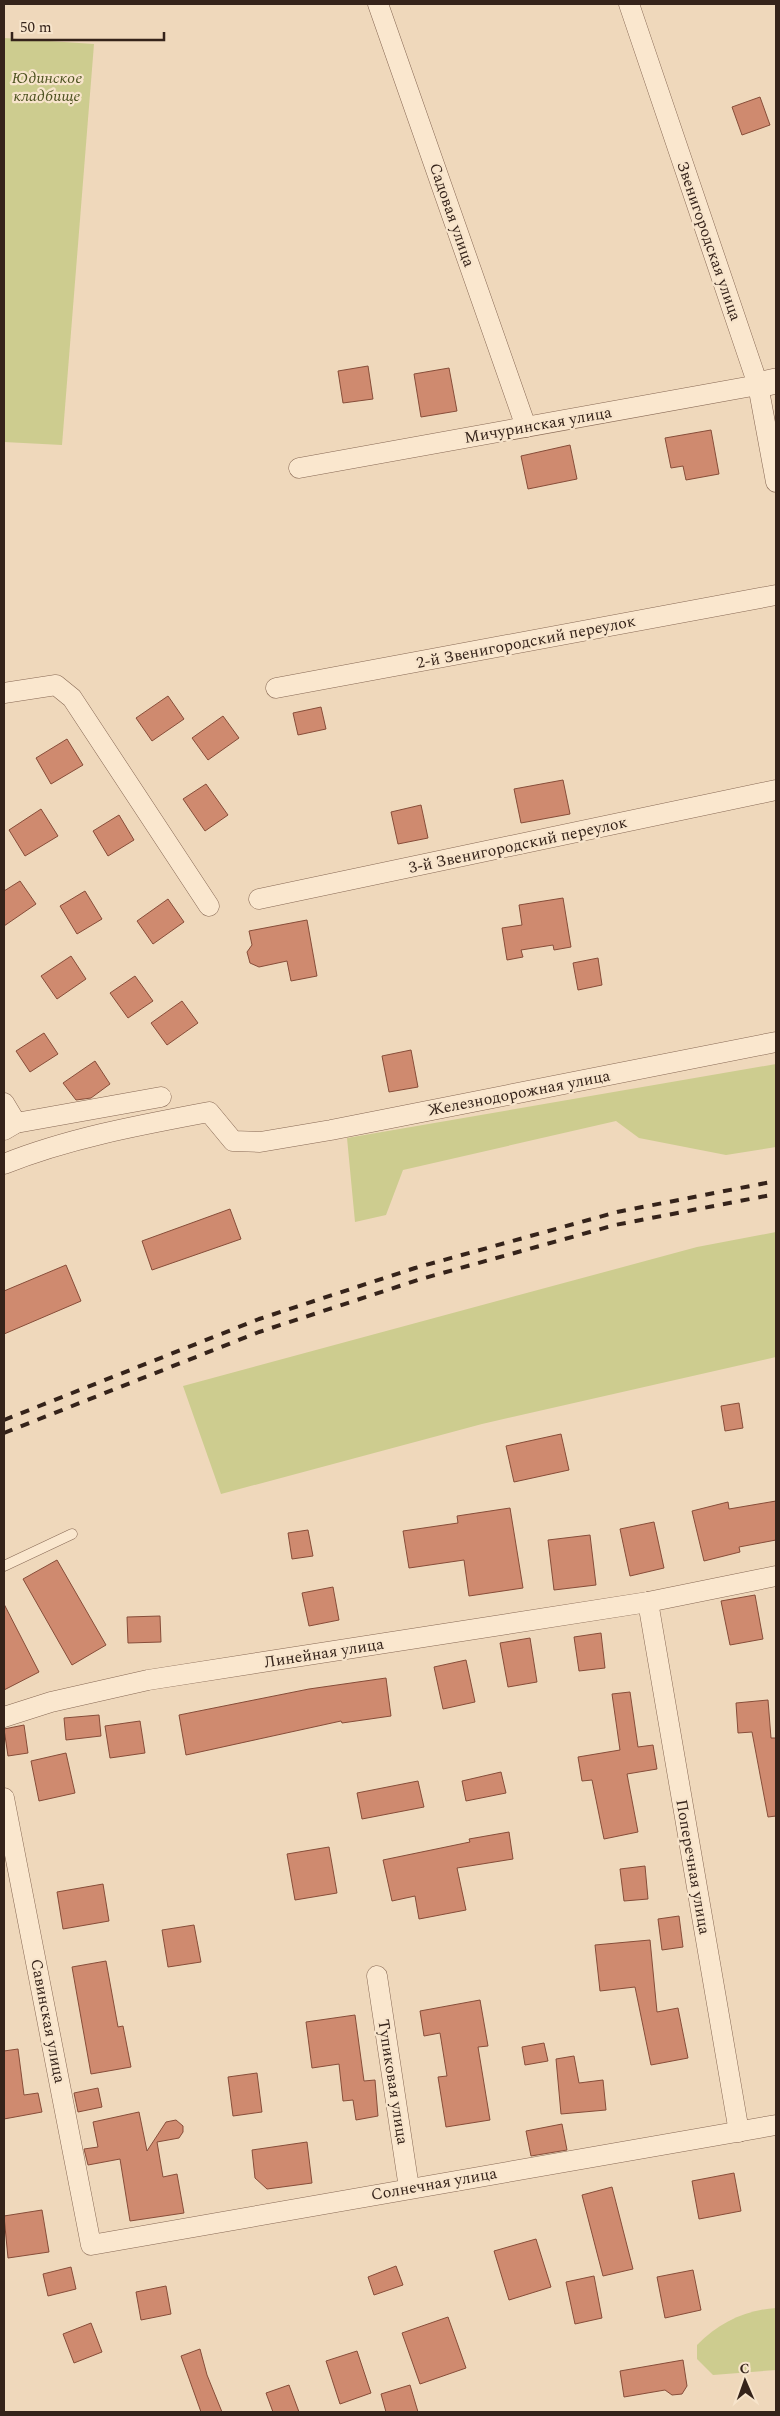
<svg xmlns="http://www.w3.org/2000/svg" width="780" height="2416" font-family="Spectral,serif">
  <style>
    .green { fill: #cdcc8f }
    .building { fill: #cf8a6f; stroke: #874d39 }
    .lines { fill: none; stroke-linecap: round; stroke-linejoin: round }
    .service-casing { stroke: #876854; stroke-width: 11 }
    .minor-casing { stroke: #876854; stroke-width: 21 }
    .tertiary-casing { stroke: #876854; stroke-width: 26 }
    .service { stroke: #fae7ce; stroke-width: 10 }
    .minor { stroke: #fae7ce; stroke-width: 20 }
    .tertiary { stroke: #fae7ce; stroke-width: 25 }
    .rail { stroke: #35231a; stroke-width: 4; stroke-dasharray: 9 9; stroke-linecap: butt }
    .labels { text-anchor: middle; dominant-baseline: central; stroke-width: 4.5; stroke-linejoin: round; paint-order: stroke }
    .park-label { font-size: 16px; font-style: italic; fill: #4d5220; stroke: #f7e4cb }
    .street-label { font-size: 16px; fill: #35231a; stroke: #f7e4cb }
  </style>
  <rect width="100%" height="100%" fill="#efd8bb"/>
  <g class="green">
    <polygon points="4,38 94,44 62,445 4,442"/>
    <polygon points="776,1064 776,1147 726,1155 639,1138 616,1121 403,1170 386,1215 355,1222 347,1138"/>
    <polygon points="776,1232 776,1357 482,1424 221,1494 183,1386 697,1247"/>
    <path d="M776 2308V2370L713 2375 697 2359V2345C719 2323 745 2310 776 2308Z"/>
  </g>
  <g class="building">
    <polygon points="760,97 770,125 742,135 732,107"/>
    <polygon points="368,366 373,399 343,403 338,371"/>
    <polygon points="449,368 457,411 421,417 414,374"/>
    <polygon points="711,430 719,474 686,480 683,466 671,468 665,438"/>
    <polygon points="570,445 577,479 528,489 521,456"/>
    <polygon points="168,696 184,719 152,741 136,718"/>
    <polygon points="321,707 326,729 298,735 293,713"/>
    <polygon points="223,716 239,738 208,760 192,738"/>
    <polygon points="67,739 83,765 51,784 36,758"/>
    <polygon points="563,780 570,814 521,823 514,789"/>
    <polygon points="206,784 228,815 205,831 183,799"/>
    <polygon points="421,805 428,838 398,844 391,812"/>
    <polygon points="41,809 58,836 25,856 9,830"/>
    <polygon points="119,815 134,840 108,856 93,831"/>
    <polygon points="20,881 36,904 4,926 4,891"/>
    <polygon points="85,891 102,919 77,934 60,906"/>
    <polygon points="563,898 571,947 554,950 553,945 521,950 523,957 507,960 502,928 522,925 519,905"/>
    <polygon points="168,899 184,922 153,944 137,921"/>
    <polygon points="307,920 317,976 291,981 287,961 259,967 250,963 247,952 252,945 249,931"/>
    <polygon points="71,956 86,979 57,999 41,976"/>
    <polygon points="598,958 602,985 578,990 573,963"/>
    <polygon points="135,976 153,1001 128,1018 110,993"/>
    <polygon points="182,1001 198,1023 167,1045 151,1023"/>
    <polygon points="44,1033 58,1054 30,1072 16,1051"/>
    <polygon points="411,1050 418,1087 389,1092 382,1056"/>
    <polygon points="95,1061 110,1084 91,1098 76,1100 63,1083"/>
    <polygon points="230,1209 241,1239 152,1270 142,1241"/>
    <polygon points="66,1265 81,1301 4,1334 4,1291"/>
    <polygon points="739,1403 743,1428 725,1431 721,1406"/>
    <polygon points="561,1434 569,1470 514,1482 506,1446"/>
    <polygon points="776,1501 776,1540 739,1547 740,1552 704,1561 692,1511 728,1502 729,1509"/>
    <polygon points="510,1508 523,1588 469,1596 464,1560 409,1568 403,1531 458,1523 457,1516"/>
    <polygon points="654,1522 664,1568 630,1576 620,1529"/>
    <polygon points="308,1530 313,1556 292,1559 288,1533"/>
    <polygon points="590,1535 596,1585 554,1590 548,1540"/>
    <polygon points="57,1560 106,1645 72,1665 23,1579"/>
    <polygon points="333,1587 339,1620 309,1626 302,1593"/>
    <polygon points="755,1595 763,1639 730,1645 721,1601"/>
    <polygon points="4,1604 39,1672 4,1690"/>
    <polygon points="160,1616 161,1642 128,1643 127,1617"/>
    <polygon points="601,1633 605,1668 579,1671 574,1637"/>
    <polygon points="530,1638 537,1682 508,1687 500,1643"/>
    <polygon points="466,1660 475,1702 443,1709 434,1667"/>
    <polygon points="386,1678 391,1716 342,1723 341,1721 186,1755 179,1715 309,1689"/>
    <polygon points="630,1692 638,1747 653,1745 657,1769 627,1774 638,1832 604,1839 592,1780 582,1781 578,1757 620,1750 612,1694"/>
    <polygon points="768,1700 771,1738 776,1738 776,1816 768,1817 752,1732 738,1733 736,1703"/>
    <polygon points="99,1715 101,1736 66,1740 64,1718"/>
    <polygon points="140,1721 145,1753 110,1758 105,1726"/>
    <polygon points="24,1725 28,1753 8,1756 4,1729"/>
    <polygon points="66,1753 75,1793 39,1801 31,1761"/>
    <polygon points="501,1772 506,1793 466,1801 462,1781"/>
    <polygon points="418,1781 424,1807 362,1819 357,1793"/>
    <polygon points="509,1832 513,1859 457,1868 466,1910 419,1919 415,1896 392,1901 383,1860 470,1842 469,1839"/>
    <polygon points="329,1847 337,1893 295,1900 287,1854"/>
    <polygon points="645,1866 648,1899 624,1901 620,1869"/>
    <polygon points="103,1884 109,1921 63,1929 57,1892"/>
    <polygon points="679,1916 683,1947 662,1950 658,1919"/>
    <polygon points="194,1925 201,1962 168,1967 162,1930"/>
    <polygon points="650,1940 657,2012 678,2008 688,2058 651,2065 635,1987 600,1991 595,1945"/>
    <polygon points="106,1961 118,2027 123,2026 131,2067 91,2074 72,1967"/>
    <polygon points="480,2000 488,2046 478,2047 490,2120 446,2127 438,2077 447,2076 440,2033 424,2036 420,2011"/>
    <polygon points="355,2015 364,2081 375,2080 378,2116 356,2120 353,2100 343,2101 339,2064 312,2068 306,2022"/>
    <polygon points="544,2043 548,2061 525,2065 522,2047"/>
    <polygon points="18,2049 24,2095 38,2093 42,2112 4,2119 4,2051"/>
    <polygon points="574,2056 579,2083 603,2080 606,2110 561,2114 556,2059"/>
    <polygon points="257,2073 262,2112 233,2116 228,2077"/>
    <polygon points="98,2088 102,2107 78,2112 74,2093"/>
    <polygon points="139,2112 147,2151 166,2122 176,2120 183,2126 183,2132 179,2138 157,2142 163,2177 177,2174 184,2213 130,2221 120,2159 88,2165 84,2149 98,2147 93,2122"/>
    <polygon points="562,2124 567,2150 531,2156 526,2131"/>
    <polygon points="307,2142 312,2183 267,2189 255,2178 252,2150"/>
    <polygon points="734,2173 741,2211 699,2219 692,2181"/>
    <polygon points="612,2187 633,2269 603,2276 582,2195"/>
    <polygon points="42,2210 49,2252 8,2258 4,2216"/>
    <polygon points="536,2239 551,2287 509,2300 494,2251"/>
    <polygon points="396,2266 403,2285 374,2295 368,2277"/>
    <polygon points="71,2267 76,2289 48,2296 43,2274"/>
    <polygon points="693,2270 701,2310 665,2318 657,2277"/>
    <polygon points="594,2276 602,2318 575,2324 566,2282"/>
    <polygon points="166,2286 171,2314 141,2320 136,2292"/>
    <polygon points="448,2317 466,2368 420,2384 402,2333"/>
    <polygon points="91,2323 102,2352 74,2363 63,2334"/>
    <polygon points="200,2349 207,2375 222,2412 201,2412 181,2356"/>
    <polygon points="357,2351 371,2393 340,2404 326,2361"/>
    <polygon points="683,2360 687,2386 682,2394 672,2395 665,2390 624,2397 620,2371"/>
    <polygon points="289,2385 299,2412 273,2412 266,2393"/>
    <polygon points="410,2385 418,2412 386,2412 381,2394"/>
  </g>
  <g class="lines">
    <g class="service-casing">
      <polyline id="service" points="4,1566 72,1534"/>
    </g>
    <g class="minor-casing">
      <g id="minor">
        <polyline points="378,4 526,427"/>
        <polyline points="629,4 758,385 776,482"/>
        <polyline points="299,468 758,385"/>
        <polyline points="276,688 776,595"/>
        <polyline points="4,693 56,685 72,698 209,906"/>
        <polyline points="259,899 776,790"/>
        <polyline points="4,1103 16,1123"/>
        <polyline points="4,1130 16,1123 161,1097"/>
        <path d="M4 1164C69 1138 140 1125 209 1112L233 1141 260 1142 331 1130 776 1042"/>
        <polyline points="648,1602 739,2132"/>
        <polyline points="4,1717 51,1702 148,1680 648,1602 776,1576"/>
        <polyline points="4,1798 91,2245 776,2125"/>
        <polyline points="377,1976 409,2188"/>
      </g>
    </g>
    <g class="tertiary-casing">
      <polyline id="tertiary" points="758,385 776,381"/>
    </g>
    <use href="#service" class="service"/>
    <use href="#minor" class="minor"/>
    <use href="#tertiary" class="tertiary"/>
    <g class="rail">
      <polyline points="4,1420 259,1319 415,1268 617,1212 776,1181"/>
      <polyline points="4,1433 259,1332 421,1279 615,1225 776,1194"/>
    </g>
  </g>
  <g class="labels">
    <g class="park-label">
      <text x="47" y="78">Юдинское<tspan x="47" dy="18">кладбище</tspan></text>
    </g>
    <g class="street-label">
      <text transform="translate(452 215) rotate(71)">Садовая улица</text>
      <text transform="translate(709 241) rotate(71)">Звенигородская улица</text>
      <text transform="translate(538 425) rotate(-10)">Мичуринская улица</text>
      <text transform="translate(526 642) rotate(-11)">2-й Звенигородский переулок</text>
      <text transform="translate(518 845) rotate(-12)">3-й Звенигородский переулок</text>
      <text transform="translate(519 1093) rotate(-11)">Железнодорожная улица</text>
      <text transform="translate(324 1653) rotate(-9)">Линейная улица</text>
      <text transform="translate(693 1867) rotate(80)">Поперечная улица</text>
      <text transform="translate(48 2021) rotate(79)">Савинская улица</text>
      <text transform="translate(393 2082) rotate(81)">Тупиковая улица</text>
      <text transform="translate(434 2184) rotate(-10)">Солнечная улица</text>
    </g>
  </g>
  <rect width="780" height="2416" fill="none" stroke="#35231a" stroke-width="10"/>
  <g transform="translate(745 2381) rotate(358)" stroke="#f7e4cb" stroke-width="4" paint-order="stroke">
  <path d="M0-4L9 19L0 12L-9 19Z" fill="#35231a"/>
  <text y="-8" font-size="14" font-weight="bold" text-anchor="middle" fill="#35231a">С</text>
  </g>
  <path d="M12 32v8h152v-8" fill="none" stroke="#35231a" stroke-width="2.5"/>
  <text x="20" y="32" font-size="15" fill="#35231a" stroke="#f7e4cb" stroke-width="4" paint-order="stroke">50 m</text>
</svg>
